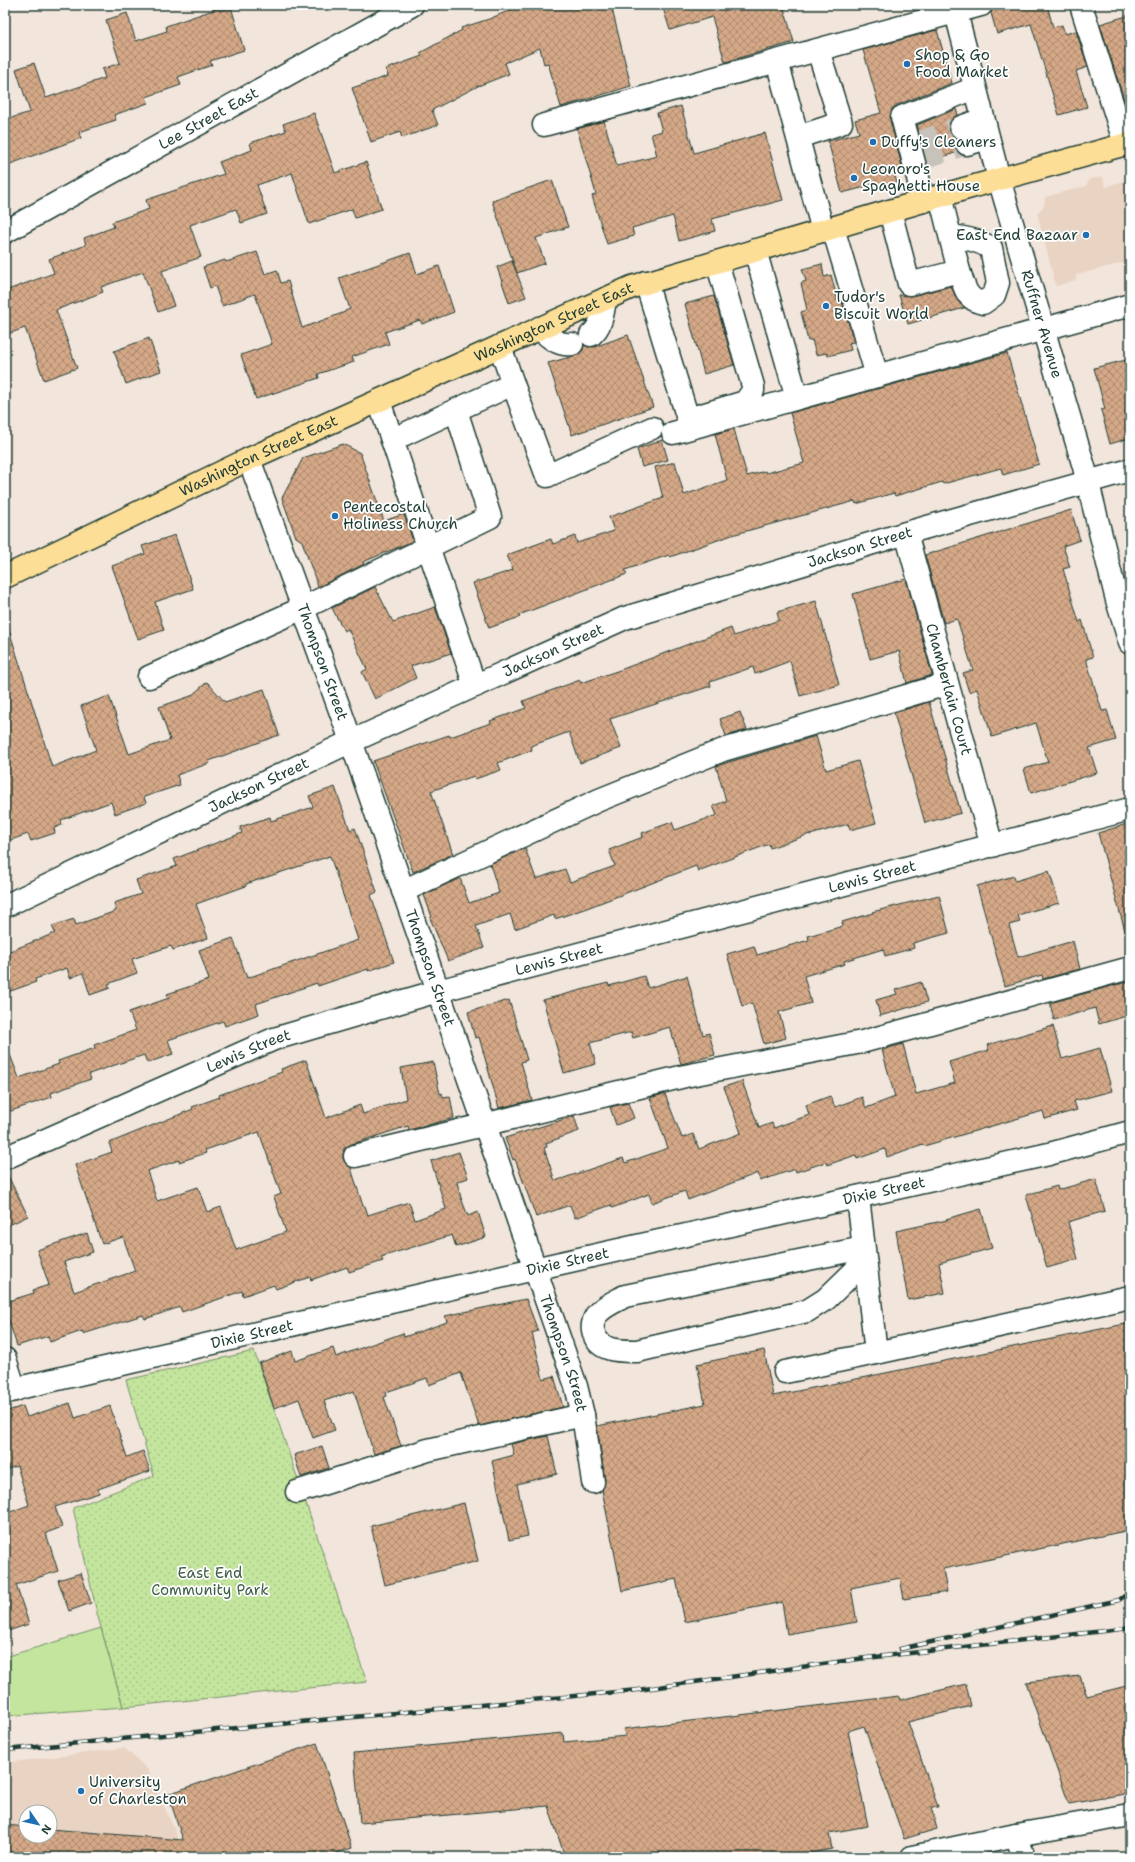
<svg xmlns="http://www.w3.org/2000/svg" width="1135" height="1862" font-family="'Shantell Sans',sans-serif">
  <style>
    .built { fill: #e9d3c2; fill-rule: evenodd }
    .grass { fill: url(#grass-dots); stroke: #729168 }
    .garden { fill: #c4e59d; stroke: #729168 }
    .building { fill: url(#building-cross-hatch); stroke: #1f3d34; fill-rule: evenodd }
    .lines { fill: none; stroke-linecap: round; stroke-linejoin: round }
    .minor-tunnel { stroke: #c8c3ba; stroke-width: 22; stroke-dasharray: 22 11; stroke-linecap: butt }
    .minor-casing { stroke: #1f3d34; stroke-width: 25 }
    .major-casing { stroke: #1f3d34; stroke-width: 25 }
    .minor { stroke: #fff; stroke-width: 22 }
    .major { stroke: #fdde96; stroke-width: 22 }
    .rail-casing { stroke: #1f3d34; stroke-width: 4.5 }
    .rail { stroke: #fff; stroke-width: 3; stroke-dasharray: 9; stroke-linecap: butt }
    .poi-dot { fill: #1f6fb2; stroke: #fff; stroke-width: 1.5 }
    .labels { text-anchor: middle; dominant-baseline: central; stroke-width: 3.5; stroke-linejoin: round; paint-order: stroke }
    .poi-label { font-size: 15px; fill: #1f3d34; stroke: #fff; text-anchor: start }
    .street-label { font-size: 15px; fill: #1f3d34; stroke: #fff }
    .park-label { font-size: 15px; fill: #405f49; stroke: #fff }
  </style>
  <defs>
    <pattern id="grass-dots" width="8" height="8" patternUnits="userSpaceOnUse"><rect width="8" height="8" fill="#c4e59d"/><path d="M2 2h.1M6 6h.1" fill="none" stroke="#a8c588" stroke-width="1.8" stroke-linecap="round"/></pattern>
    <pattern id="building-cross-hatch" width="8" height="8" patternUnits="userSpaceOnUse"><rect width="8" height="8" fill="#d5a887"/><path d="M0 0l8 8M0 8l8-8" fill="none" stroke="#ac8a6f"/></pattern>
  </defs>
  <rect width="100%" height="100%" fill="#f2e5db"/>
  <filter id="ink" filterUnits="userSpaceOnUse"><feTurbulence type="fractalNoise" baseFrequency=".025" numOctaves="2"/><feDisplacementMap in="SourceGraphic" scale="8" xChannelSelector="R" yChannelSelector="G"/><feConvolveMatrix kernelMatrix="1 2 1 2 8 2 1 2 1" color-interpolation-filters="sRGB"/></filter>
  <g filter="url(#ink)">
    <g class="built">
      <polygon points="1103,177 1105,187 1130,179 1130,256 1125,262 1076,275 1076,280 1056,286 1037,213 1044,206 1045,197 1086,186 1090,179"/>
      <path d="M124 1748 148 1770 175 1831 184 1857H5V1763ZM26 1812H50V1836H26Z"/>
    </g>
    <polygon class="grass" points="254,1351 367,1682 123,1707 97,1613 73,1508 154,1476 126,1380"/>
    <polygon class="garden" points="101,1628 123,1707 5,1716 5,1657"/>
    <g class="building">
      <polygon points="533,5 611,5 631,86 561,107 548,63 544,64 540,48 505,63 509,74 478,86 432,110 438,125 402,138 400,132 371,142 352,88 388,76 386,69 422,56 420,53 462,30 461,28 489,19 520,6 521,9"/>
      <polygon points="662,5 783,5 794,42 725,62 712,17 670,30"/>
      <polygon points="1006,5 1047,5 1053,27 1062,25 1065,34 1076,31 1088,67 1076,71 1087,107 1059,115 1031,24 997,34 991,13 993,9"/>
      <polygon points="231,7 244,50 210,61 212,65 178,77 181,85 146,97 148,103 114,115 116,120 79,132 81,138 5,166 5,120 30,112 16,69 34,63 46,98 105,78 102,69 120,63 106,20 127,13 136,41 167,31 166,26 219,8 220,11"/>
      <polygon points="1130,15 1130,106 1126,106 1100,24"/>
      <polygon points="937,30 952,83 897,105 892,109 890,120 903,170 894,173 897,183 874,189 873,185 842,193 828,141 859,133 855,120 881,113 863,50"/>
      <polygon points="681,106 694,153 765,133 783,200 712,219 715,231 679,241 673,216 632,228 634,236 607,244 592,196 596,194 577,129 604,121 617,166 657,156 651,134 662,131 657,113"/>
      <polygon points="956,109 958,115 952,119 949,125 949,132 956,138 955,147 958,152 927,162 917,125"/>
      <polygon points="314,113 335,173 366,162 382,209 355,218 352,209 309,224 292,173 257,185 267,214 241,223 236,209 190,225 201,257 162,271 174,306 158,312 143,272 101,287 103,292 56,310 77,368 44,380 25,328 5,335 5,291 54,273 49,259 86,245 84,238 114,227 112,222 149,209 146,200 224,174 219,162 252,150 250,143 286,131 283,124"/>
      <polygon points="552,180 568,227 536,238 545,263 517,273 492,201"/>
      <polygon points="257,252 265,274 277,270 281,283 288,281 302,328 345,312 345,311 350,309 339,278 410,253 417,274 439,266 454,312 422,324 420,320 385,332 389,344 352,357 354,362 318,374 319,378 256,399 241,355 272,344 255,294 222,306 215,286 210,288 203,267 225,260 226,262"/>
      <polygon points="512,261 526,297 509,303 497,267"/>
      <polygon points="822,264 824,277 831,275 838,302 842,301 854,342 849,343 851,350 828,356 827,353 816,355 812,340 808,341 801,312 807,310 801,283 806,281 802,269"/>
      <polygon points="951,286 956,298 964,308 908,324 899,295 912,296"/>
      <polygon points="714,296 734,365 704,374 685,304"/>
      <polygon points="628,335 653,407 572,435 548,363 578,355 583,350 584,345 594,347"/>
      <polygon points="149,338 161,371 126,384 114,351"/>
      <polygon points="1007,353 1039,464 1003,475 1001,468 943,484 942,482 895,496 894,493 856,504 855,501 732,535 670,557 669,555 625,570 627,574 519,615 520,617 489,628 473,583 513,570 507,555 551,539 553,544 575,536 577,543 614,531 609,517 663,498 655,467 675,462 684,495 727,480 715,434 734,429 747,476 765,471 766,473 804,463 790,413"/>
      <polygon points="1130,359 1130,438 1110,444 1101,410 1105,409 1094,368"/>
      <polygon points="662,440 668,460 642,467 637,449"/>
      <polygon points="343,444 360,453 384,521 404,514 413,541 363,562 364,564 318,587 302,541 296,537 282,498 303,458"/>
      <polygon points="1071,510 1080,540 1063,546 1070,567 1063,569 1079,622 1082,620 1093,657 1086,659 1102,711 1107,710 1116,740 1089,748 1097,773 1031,793 1024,769 1048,762 1036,723 992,737 977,689 969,692 963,673 973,670 957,619 944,623 925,555"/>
      <polygon points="175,535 193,589 155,602 164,630 138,639 112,566 145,554 142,546"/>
      <polygon points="906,579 932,675 907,683 899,651 870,659 853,594"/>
      <polygon points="375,587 393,622 435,607 451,653 411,666 416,678 375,699 362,672 367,669 348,629 344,631 332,608"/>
      <polygon points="816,601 839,685 800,696 790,661 755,674 753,667 710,682 711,686 610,719 621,748 580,763 569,732 531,746 532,750 498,763 501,770 475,779 474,776 431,791 453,854 413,872 373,761 449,735 450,737 491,723 490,721 526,708 523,701 580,680 581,683 620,670 731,628 734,636 779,620 777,612"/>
      <polygon points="9,630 52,767 96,750 81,706 109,696 129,754 170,740 159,707 191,696 207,682 225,702 264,689 279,735 209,761 210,763 177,775 180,785 144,797 146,803 115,814 111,802 61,820 62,825 54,828 55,833 31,841 28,834 5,842 5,631"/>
      <polygon points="929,702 961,813 925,823 894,713"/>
      <polygon points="740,712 747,730 726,736 720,719"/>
      <polygon points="816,736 826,770 858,761 876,823 850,830 848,824 810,835 810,834 770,848 769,844 698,871 696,866 587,908 555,919 554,915 515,929 510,914 476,926 484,948 448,961 430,918 432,917 424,895 460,878 469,903 499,893 490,864 525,848 536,879 565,869 570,882 615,866 609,850 643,837 642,833 672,822 675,830 717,815 713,806 726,801 716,766"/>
      <polygon points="335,787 350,830 355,828 377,892 371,895 394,962 368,971 368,969 318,986 317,983 256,1004 259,1014 225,1026 223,1021 168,1040 173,1054 147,1063 144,1055 89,1074 91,1079 51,1093 52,1097 5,1113 5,1047 7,1047 19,1078 59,1064 58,1061 95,1048 94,1045 136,1030 129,1012 169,998 167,994 209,980 199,950 233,938 247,978 358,940 330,856 246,884 246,886 196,904 208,938 173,950 171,946 132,959 137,973 108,984 110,988 90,995 83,973 70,978 67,968 35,979 36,982 5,993 5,953 55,933 52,926 74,919 76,925 116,911 114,903 141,894 136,880 177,866 174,859 242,833 240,827 270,817 271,821 313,807 309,796"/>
      <polygon points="1130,823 1130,930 1125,931 1098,833"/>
      <polygon points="1049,871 1059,903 1018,915 1020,922 1009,925 1018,957 1073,941 1080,969 1043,979 1042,975 1005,986 977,886 1014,876 1015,881"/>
      <polygon points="939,895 949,933 913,943 914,948 885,956 883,949 844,961 845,964 804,976 811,1003 779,1012 786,1038 764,1044 752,1003 742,1006 727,954 754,946 757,955 809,940 808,936 843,926 842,922 873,913 872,912"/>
      <polygon points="644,976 648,988 687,976 703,1035 709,1033 715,1055 681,1064 670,1027 633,1038 631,1032 590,1043 596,1064 564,1073 543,1000 608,983 609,986"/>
      <polygon points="1130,981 1130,1015 1099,1024 1095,1008 1054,1020 1050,1003"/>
      <polygon points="921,982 927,1002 880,1016 876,1000 897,994 895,990"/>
      <polygon points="509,1000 527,1060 521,1062 532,1100 499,1108 479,1037 475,1038 468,1012"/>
      <polygon points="1053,1026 1062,1059 1100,1048 1112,1091 1074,1101 1077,1110 1045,1119 1043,1111 924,1146 923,1144 887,1157 885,1149 857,1159 856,1155 827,1165 826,1162 796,1172 795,1169 760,1181 758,1173 688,1200 685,1191 652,1203 649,1194 612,1208 611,1205 575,1218 570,1205 536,1217 515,1159 513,1160 505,1138 574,1116 579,1131 546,1143 547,1147 544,1148 555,1181 623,1158 625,1163 668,1148 650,1098 656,1096 665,1094 682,1138 693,1134 699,1149 741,1133 724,1087 742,1081 759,1128 772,1123 774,1128 809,1115 806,1105 830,1096 835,1107 862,1097 866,1108 895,1097 882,1050 903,1044 916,1094 955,1083 949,1062 989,1050 987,1045"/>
      <path d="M306 1060 326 1118 360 1105 363 1114 406 1099 401 1068 433 1062 440 1094 442 1093 443 1097 450 1096 454 1118 409 1130 408 1126 352 1144 344 1148 343 1159 351 1168 363 1206H365L368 1215 409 1202 415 1220 446 1209 431 1161 459 1152 468 1178 457 1182 461 1198 468 1216 478 1212 486 1237 456 1247 452 1235 381 1257 383 1261 349 1272 347 1267 311 1280 310 1277 276 1289 274 1285 243 1296 242 1291 182 1312 180 1307 145 1319 143 1315 83 1334 82 1331 50 1342 48 1336 17 1346 5 1309V1302L34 1293 33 1290 49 1285 37 1250 87 1233 93 1252 64 1262 74 1292 135 1271 123 1237 102 1244 75 1165 112 1152 109 1143 193 1109 192 1107 220 1097 219 1095 282 1072 281 1069ZM259 1132 281 1194 274 1197 286 1232 236 1250 221 1207 207 1212 198 1187 157 1201 147 1171 179 1160V1162L206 1153 205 1150Z"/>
      <polygon points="628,1103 634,1118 616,1125 610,1107"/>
      <polygon points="5,1170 28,1216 5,1227"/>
      <polygon points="1096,1179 1105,1211 1068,1222 1078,1259 1047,1268 1026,1195 1057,1186 1058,1190"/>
      <polygon points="981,1209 992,1248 939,1263 945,1293 908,1300 896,1231 947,1220 946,1219"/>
      <polygon points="526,1299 538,1331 532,1333 543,1379 554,1376 563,1407 479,1426 461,1373 429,1385 427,1378 386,1392 387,1396 384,1397 401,1446 374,1454 354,1391 324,1401 335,1430 313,1438 299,1399 274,1408 259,1363 292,1351 295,1361 333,1348 336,1357 403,1333 404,1337 447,1322 445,1316"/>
      <polygon points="1130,1323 1130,1530 943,1569 947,1592 904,1599 900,1578 851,1588 857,1622 787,1634 782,1602 685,1622 676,1579 622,1591 602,1490 605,1480 597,1426 705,1404 697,1364 764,1350 773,1396"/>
      <polygon points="70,1403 75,1418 110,1406 127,1457 143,1451 150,1471 98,1489 99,1493 55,1507 62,1527 46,1533 58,1571 16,1585 29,1624 5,1632 5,1514 29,1505 17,1466 8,1469 5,1460 5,1412 23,1406 27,1417"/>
      <polygon points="548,1436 557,1474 517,1484 528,1536 509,1540 492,1461 514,1455 511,1444"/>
      <polygon points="322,1446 329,1468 301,1477 294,1455"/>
      <polygon points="464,1503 478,1561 385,1585 371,1526"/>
      <polygon points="81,1573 91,1603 69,1611 58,1580"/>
      <polygon points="1080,1676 1087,1696 1130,1685 1130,1793 1069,1804 1026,1682"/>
      <polygon points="966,1684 971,1706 908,1722 938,1807 931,1807 937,1829 904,1839 864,1726 848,1731 868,1826 829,1833 832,1849 790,1857 565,1857 548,1806 360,1823 354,1753 563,1733 564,1742 626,1736 623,1729 899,1696 900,1700"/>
      <polygon points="317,1743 352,1848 325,1857 5,1857 5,1825 26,1827 26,1836 50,1836 50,1829 183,1840 168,1794"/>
    </g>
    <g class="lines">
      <g class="minor-tunnel">
        <polyline points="917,143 961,127"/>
        <polyline points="922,158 967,144"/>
      </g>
      <g class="minor-casing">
        <g id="minor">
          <path id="s1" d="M954 5 999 179 1084 467 1117 600 1130 643"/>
          <polyline points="1081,5 1125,144"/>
          <polyline points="777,61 823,231"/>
          <polyline points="544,125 981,5"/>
          <polyline points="961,127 983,119"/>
          <polyline points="798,137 841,123 818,50"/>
          <polyline points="967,144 988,138"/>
          <polyline points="924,201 902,117 975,88"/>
          <polyline points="890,211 909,284 959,271 940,196"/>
          <polyline points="833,228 877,376"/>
          <path id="s2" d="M5 232 412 5"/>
          <path d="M951 236C965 238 978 240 991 248L998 283 994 295 983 303C965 299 965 287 959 271"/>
          <polyline points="755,250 797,398"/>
          <polyline points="646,282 688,419 745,402 753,391 753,386 717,262"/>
          <path d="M539 328C549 337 558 346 572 344"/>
          <path d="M591 335C602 326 603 312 605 299"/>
          <polyline points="513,384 547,476 652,428"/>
          <polyline points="379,401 475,686"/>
          <polyline points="673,433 1130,305"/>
          <polyline points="392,440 456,410"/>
          <path id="s3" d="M249 459 345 724 576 1386 583 1415 593 1482"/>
          <path id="s4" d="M906 533 992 846"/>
          <polyline points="149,677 303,608 490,517 456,410 513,384 500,346"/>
          <polyline points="403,891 599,800 723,750 947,684"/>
          <path id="s5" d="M5 906 339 747 625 618 906 533 1130 470"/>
          <polyline points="355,1156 685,1076 862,1042 1130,968"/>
          <path id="s6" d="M5 1158 274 1039 438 991 1130 809"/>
          <polyline points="858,1197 876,1353 1130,1297"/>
          <path d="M863 1248 625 1296C616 1301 604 1306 598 1313 594 1317 592 1325 593 1330 597 1352 619 1351 637 1351L807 1311 826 1299 865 1261"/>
          <polyline points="5,1359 15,1390"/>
          <polyline points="785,1372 876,1353"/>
          <path id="s7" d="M5 1393 23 1387 534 1269 1049 1154 1130 1132"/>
          <polyline points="297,1492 428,1450 583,1415"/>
          <polyline points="1016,1835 1024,1857"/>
          <polyline points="912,1857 1016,1835 1130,1815"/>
        </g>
      </g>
      <g class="major-casing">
        <g id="major">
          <path id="s8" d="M5 577 249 459 632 287 964 189 1130 143"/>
        </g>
      </g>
      <use href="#minor" class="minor"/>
      <use href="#major" class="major"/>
      <g class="rail-casing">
        <g id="rail">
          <polyline points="900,1649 1119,1600 1130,1592"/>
          <polyline points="5,1750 638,1690 858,1659 1130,1628"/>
        </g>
      </g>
      <use href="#rail" class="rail"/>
    </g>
  </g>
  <g class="poi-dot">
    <circle cx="907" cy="64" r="4"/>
    <circle cx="873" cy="142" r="4"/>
    <circle cx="854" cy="178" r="4"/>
    <circle cx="1086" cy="235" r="4"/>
    <circle cx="826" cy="306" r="4"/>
    <circle cx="335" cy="516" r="4"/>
    <circle cx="81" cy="1791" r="4"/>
  </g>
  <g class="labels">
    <g class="poi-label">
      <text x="915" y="55">Shop &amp; Go<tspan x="915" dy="17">Food Market</tspan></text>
      <text x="881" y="142">Duffy's Cleaners</text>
      <text x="862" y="169">Leonoro's<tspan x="862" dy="17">Spaghetti House</tspan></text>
      <text x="1078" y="235" text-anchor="end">East End Bazaar</text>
      <text x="834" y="297">Tudor's<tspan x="834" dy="17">Biscuit World</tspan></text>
      <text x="343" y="507">Pentecostal<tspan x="343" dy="17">Holiness Church</tspan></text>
      <text x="89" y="1782">University<tspan x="89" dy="17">of Charleston</tspan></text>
    </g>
    <g class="street-label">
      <text stroke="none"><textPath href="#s2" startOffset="233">Lee Street East</textPath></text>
      <text stroke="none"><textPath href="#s8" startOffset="605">Washington Street East</textPath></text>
      <text stroke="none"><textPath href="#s1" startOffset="331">Ruffner Avenue</textPath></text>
      <text stroke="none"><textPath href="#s8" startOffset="281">Washington Street East</textPath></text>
      <text stroke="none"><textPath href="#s5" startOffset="929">Jackson Street</textPath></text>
      <text stroke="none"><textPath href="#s5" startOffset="605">Jackson Street</textPath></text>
      <text stroke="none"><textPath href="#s3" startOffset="216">Thompson Street</textPath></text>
      <text stroke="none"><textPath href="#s4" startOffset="162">Chamberlain Court</textPath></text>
      <text stroke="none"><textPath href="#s5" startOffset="281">Jackson Street</textPath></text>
      <text stroke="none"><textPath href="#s6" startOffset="914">Lewis Street</textPath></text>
      <text stroke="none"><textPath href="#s6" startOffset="590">Lewis Street</textPath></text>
      <text stroke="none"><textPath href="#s3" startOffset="540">Thompson Street</textPath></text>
      <text stroke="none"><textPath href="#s6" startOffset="266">Lewis Street</textPath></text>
      <text stroke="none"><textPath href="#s7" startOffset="902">Dixie Street</textPath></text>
      <text stroke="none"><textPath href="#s7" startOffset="578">Dixie Street</textPath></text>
      <text stroke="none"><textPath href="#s7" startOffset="254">Dixie Street</textPath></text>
      <text stroke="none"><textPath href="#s3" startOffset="948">Thompson Street</textPath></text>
    </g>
    <g class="park-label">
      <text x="210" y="1573">East End<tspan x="210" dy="17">Community Park</tspan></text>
    </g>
  </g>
  <rect width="1135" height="1862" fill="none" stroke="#fff" stroke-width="20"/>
  <rect x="10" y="10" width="1115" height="1842" fill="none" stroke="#1f3d34" stroke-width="1.5" filter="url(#ink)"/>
  <g transform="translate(38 1824) rotate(124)"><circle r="19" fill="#ffffff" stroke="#a5b1ae"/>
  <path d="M0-3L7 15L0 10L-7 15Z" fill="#1f6fb2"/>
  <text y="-6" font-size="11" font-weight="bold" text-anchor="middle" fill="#1f3d34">N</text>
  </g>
</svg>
